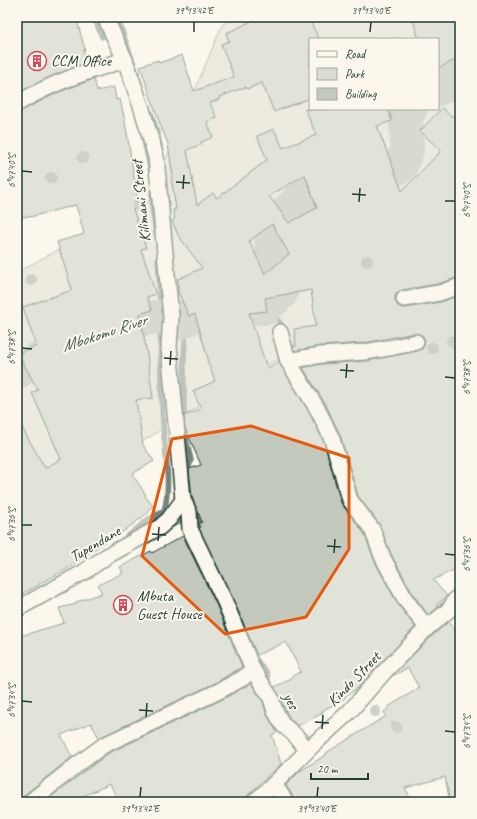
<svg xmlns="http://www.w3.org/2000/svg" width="477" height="819" font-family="Caveat,sans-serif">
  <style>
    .green { fill: #dbdcd1; stroke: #7d8c82; fill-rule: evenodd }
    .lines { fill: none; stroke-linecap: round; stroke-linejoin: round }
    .stream { stroke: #74847b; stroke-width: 5.5 }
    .river { stroke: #adb4aa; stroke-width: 34 }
    .building { fill: #c4c9be; stroke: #1f3d34; fill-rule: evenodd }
    .street-casing { stroke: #1f3d34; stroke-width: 18 }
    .street { stroke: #fbf7ec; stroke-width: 15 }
    .tree { fill: #97a298 }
    .marked { fill: none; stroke: #e8590c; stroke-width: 3; stroke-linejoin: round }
    .ticks { fill: none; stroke: #1f3d34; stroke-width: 1.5 }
    .labels { text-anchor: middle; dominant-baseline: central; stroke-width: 4; stroke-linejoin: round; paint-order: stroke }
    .poi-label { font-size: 16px; fill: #1f3d34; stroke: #fbf7ec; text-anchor: start }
    .street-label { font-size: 16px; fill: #1f3d34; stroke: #fbf7ec }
    .water-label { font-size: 17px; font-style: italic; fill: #425b52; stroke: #fbf7ec }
    .neatline { fill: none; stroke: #1f3d34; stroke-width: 1.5 }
    .ticks-label { font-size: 10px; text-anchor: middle; fill: #1f3d34 }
  </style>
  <rect width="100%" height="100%" fill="#fbf7ec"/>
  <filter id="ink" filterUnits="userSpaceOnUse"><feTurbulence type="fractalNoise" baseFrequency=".025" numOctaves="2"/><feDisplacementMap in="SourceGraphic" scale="8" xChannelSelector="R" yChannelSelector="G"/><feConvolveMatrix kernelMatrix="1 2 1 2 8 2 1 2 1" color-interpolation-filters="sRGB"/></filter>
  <g filter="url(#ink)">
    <path class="green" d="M236 17H460V266L333 325 104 465 17 510V272L148 202 222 25ZM310 39H438V109H310Z"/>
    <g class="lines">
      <g class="stream">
        <polyline points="94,17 102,37"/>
        <polyline points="117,17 137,73"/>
        <polyline points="151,113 158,134 160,146"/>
        <polyline points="143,136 151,173"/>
        <polyline points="152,191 152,206 156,233"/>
        <polyline points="177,308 179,323"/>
        <path d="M265 308C274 314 280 320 284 330"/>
        <polyline points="186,476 191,460 184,432 184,356 187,317"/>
        <polyline points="350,478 360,503 372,513 373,524"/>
        <polyline points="187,494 188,498 195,498 204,543"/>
        <polyline points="168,527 182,520 186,515"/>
        <path d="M123 540 149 519 164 511C170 489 167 468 165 445 162 423 162 400 161 378 160 338 161 299 158 259"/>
        <polyline points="435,612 452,596"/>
        <polyline points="254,657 267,673 269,686"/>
        <polyline points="180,702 238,672"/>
        <polyline points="299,733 305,735 314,744"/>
        <polyline points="269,802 276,790"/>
      </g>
      <g class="river">
        <polyline points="438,89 460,77"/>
        <polyline points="17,372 52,350 96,337 134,322 161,316 166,319 187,317 179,323 218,306 265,308 281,293 273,264 271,234 283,215 305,194 339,181 389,172 401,166 407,150 406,116 411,109"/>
      </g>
    </g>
    <g class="building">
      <polygon points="17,17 76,17 85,50 83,51 88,62 52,76 17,94"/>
      <path d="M259 17H308L319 39H310V98L274 112 262 83 247 89 246 87 219 97 220 99 210 103 217 118 207 122 213 137 201 142 202 144 187 150 197 205 213 193 217 198 267 160 257 136 274 129 283 148 316 135 305 109H388L392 121 377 126 402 191 441 151 420 131 442 108 452 117 460 110V277L437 284 402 290 398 292 395 296V300L397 305 401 308H406L441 302 460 295V567L433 580 447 596 436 605 438 608 428 615 413 594 391 554 379 524 358 496 340 435 326 405 303 368 322 364 367 361 418 351 422 349 424 345 425 340 423 336 419 334 414 333 364 343 320 346 294 351 293 346H296L294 329 316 326 311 290 265 298 267 311 249 313 267 368 279 361 310 414 324 442 341 503 364 533 375 562 397 603 415 627 380 664 358 688 345 696V698L322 711 323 713 298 726 290 719 274 687 294 678 292 676 301 672 286 642 257 655 233 599 199 528 201 527 199 524 202 522 192 497 189 469 201 465 185 428 184 416 201 409 193 391 215 381 207 360 208 359 195 314 189 316 178 292V279L202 268 178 235 172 221 175 219 173 210 176 209 171 177H173L168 144 160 124 140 66 158 60 159 63 182 55 194 91 234 77 221 44 229 41 226 33 236 29ZM305 175 317 208 289 223 269 196ZM272 224 289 254 265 274 249 241Z"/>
      <polygon points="412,17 460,17 460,58 438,68 438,39 419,39"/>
      <polygon points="94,79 97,91 114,87 116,100 120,99 125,121 139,208 133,209 146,248 141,249 156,294 147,297 152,310 140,314 147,354 153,398 136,400 143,445 154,461 132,474 146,495 145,496 153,506 148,510 149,512 120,534 119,532 67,569 39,584 39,585 17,596 17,419 45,468 61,459 32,393 38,390 18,354 36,346 23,307 72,290 57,242 84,234 76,205 30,217 29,216 17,218 17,113 59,92"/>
      <polygon points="183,536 217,606 242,667 215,683 99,738 91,723 61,735 72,757 24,795 21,802 17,802 17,637 64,623 59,608 77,604 76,602 102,593 98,585 123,573 120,567 151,551 152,553"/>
      <polygon points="448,622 460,637 460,802 450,802 445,777 405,788 413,802 295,802 293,797 286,785 300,771 327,754 326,753 386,716 384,712 389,708 388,707 419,688 408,668 392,676 433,635"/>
      <polygon points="251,683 263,702 267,715 277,732 272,735 281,764 248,795 245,800 242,802 119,802 110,784 70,802 44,802 109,753 223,699"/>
    </g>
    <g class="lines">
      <g class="street-casing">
        <g id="street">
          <polyline points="105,17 125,60 142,109 156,157 171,317 169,347 183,500 189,512 190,529 225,602 253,670 271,698 275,711 283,725 296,736 307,751"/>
          <path d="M17 104C50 83 88 71 125 60"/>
          <polyline points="404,299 439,293 460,286"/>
          <polyline points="280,332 288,361 318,410 332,439 350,500 372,529 383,558 405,599 427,628"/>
          <polyline points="288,361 321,355 365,352 394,347 416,342"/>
          <polyline points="17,609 84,572 107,556 160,527 169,519 183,500"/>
          <polyline points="274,784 286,802"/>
          <polyline points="30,802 78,764 104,745 219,691 243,678 253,670"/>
          <polyline points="254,802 270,788 314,744 349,712 386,670 427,628 450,609 455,600 460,595"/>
        </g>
      </g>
      <use href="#street" class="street"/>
    </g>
    <g class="tree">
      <circle cx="83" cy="158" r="6"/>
      <circle cx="51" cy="178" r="6"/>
      <circle cx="138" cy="205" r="6"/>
      <circle cx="367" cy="261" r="6"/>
      <circle cx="31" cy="280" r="6"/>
      <circle cx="452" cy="341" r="6"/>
      <circle cx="432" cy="348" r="6"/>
      <circle cx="375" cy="711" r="6"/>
      <circle cx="396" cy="727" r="6"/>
    </g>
  </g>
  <path d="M0 0H477V819H0ZM251 426 349 458V549L306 617 225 634 142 556 172 439Z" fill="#fbf7ec" fill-opacity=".55" fill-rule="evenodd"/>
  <path class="marked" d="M251 426 349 458V549L306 617 225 634 142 556 172 439Z"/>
  <path class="ticks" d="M194 32V22M370 32 371 22M22 171 32 172M176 182 190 183M183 189 184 175M352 194 366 195M445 201H455M359 202 360 188M22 348 32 349M164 358 178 359M170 365 171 351M340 370 354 371M445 377 455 378M346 378 347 364M22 525H32M152 534 166 535M158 541 159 527M327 546 341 547M334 553 335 539M445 554 455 555M22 701 32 702M139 710 153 711M146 717 147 703M315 722 329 723M322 729 323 715M445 731 455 732M140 797 141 787M317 797 318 787"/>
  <defs>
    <g id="building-ring" transform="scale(1)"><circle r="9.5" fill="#fbf7ec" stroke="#d1495b" stroke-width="1.5"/><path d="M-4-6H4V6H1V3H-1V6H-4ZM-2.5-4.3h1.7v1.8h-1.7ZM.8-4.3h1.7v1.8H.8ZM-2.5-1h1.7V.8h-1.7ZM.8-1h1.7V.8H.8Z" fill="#d1495b"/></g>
  </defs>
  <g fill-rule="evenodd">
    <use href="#building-ring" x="37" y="61"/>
    <use href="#building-ring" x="123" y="605"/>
  </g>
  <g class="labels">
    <g class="poi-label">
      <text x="51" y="61">CCM Office</text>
      <text x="137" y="596">Mbuta<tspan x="137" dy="18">Guest House</tspan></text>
    </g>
    <g class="street-label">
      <text transform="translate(141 201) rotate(-96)">Kilimani Street</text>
      <text transform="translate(95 544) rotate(-31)">Tupendane</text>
      <text transform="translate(354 679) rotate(-46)">Kindo Street</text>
      <text transform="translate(291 701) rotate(64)">yes</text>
    </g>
    <g class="water-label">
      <text transform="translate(104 333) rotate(-18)">Mbokomu River</text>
    </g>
  </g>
  <rect width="477" height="819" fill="none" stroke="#fbf7ec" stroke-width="44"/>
  <rect x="309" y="38" width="130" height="72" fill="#fbf7ec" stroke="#a3ada2"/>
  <rect x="317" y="51" width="20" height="6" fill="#fbf7ec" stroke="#a3ada2"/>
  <text x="345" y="58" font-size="12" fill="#1f3d34">Road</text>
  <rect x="317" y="68" width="20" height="12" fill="#dbdcd1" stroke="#a3ada2"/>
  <text x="345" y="78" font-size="12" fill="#1f3d34">Park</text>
  <rect x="317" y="88" width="20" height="12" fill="#c4c9be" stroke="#a3ada2"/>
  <text x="345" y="98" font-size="12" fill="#1f3d34">Building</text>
  <path d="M311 773v6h57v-6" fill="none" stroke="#1f3d34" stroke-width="2"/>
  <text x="317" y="773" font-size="12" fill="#1f3d34" stroke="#fbf7ec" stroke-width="3" paint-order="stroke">20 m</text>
  <rect x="22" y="22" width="433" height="775" class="neatline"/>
  <g class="ticks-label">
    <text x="194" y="14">39°13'42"E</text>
    <text x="371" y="14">39°13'40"E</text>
    <text transform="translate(11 171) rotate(-90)" y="4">6°47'40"S</text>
    <text transform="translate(466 201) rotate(-90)" y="4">6°47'40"S</text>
    <text transform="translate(11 348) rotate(-90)" y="4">6°47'38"S</text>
    <text transform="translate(466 378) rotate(-90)" y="4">6°47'38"S</text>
    <text transform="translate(11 525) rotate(-90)" y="4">6°47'36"S</text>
    <text transform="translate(466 555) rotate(-90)" y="4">6°47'36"S</text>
    <text transform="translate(11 701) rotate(-90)" y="4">6°47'34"S</text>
    <text transform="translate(466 732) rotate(-90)" y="4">6°47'34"S</text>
    <text x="140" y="812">39°13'42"E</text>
    <text x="317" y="812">39°13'40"E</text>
  </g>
</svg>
